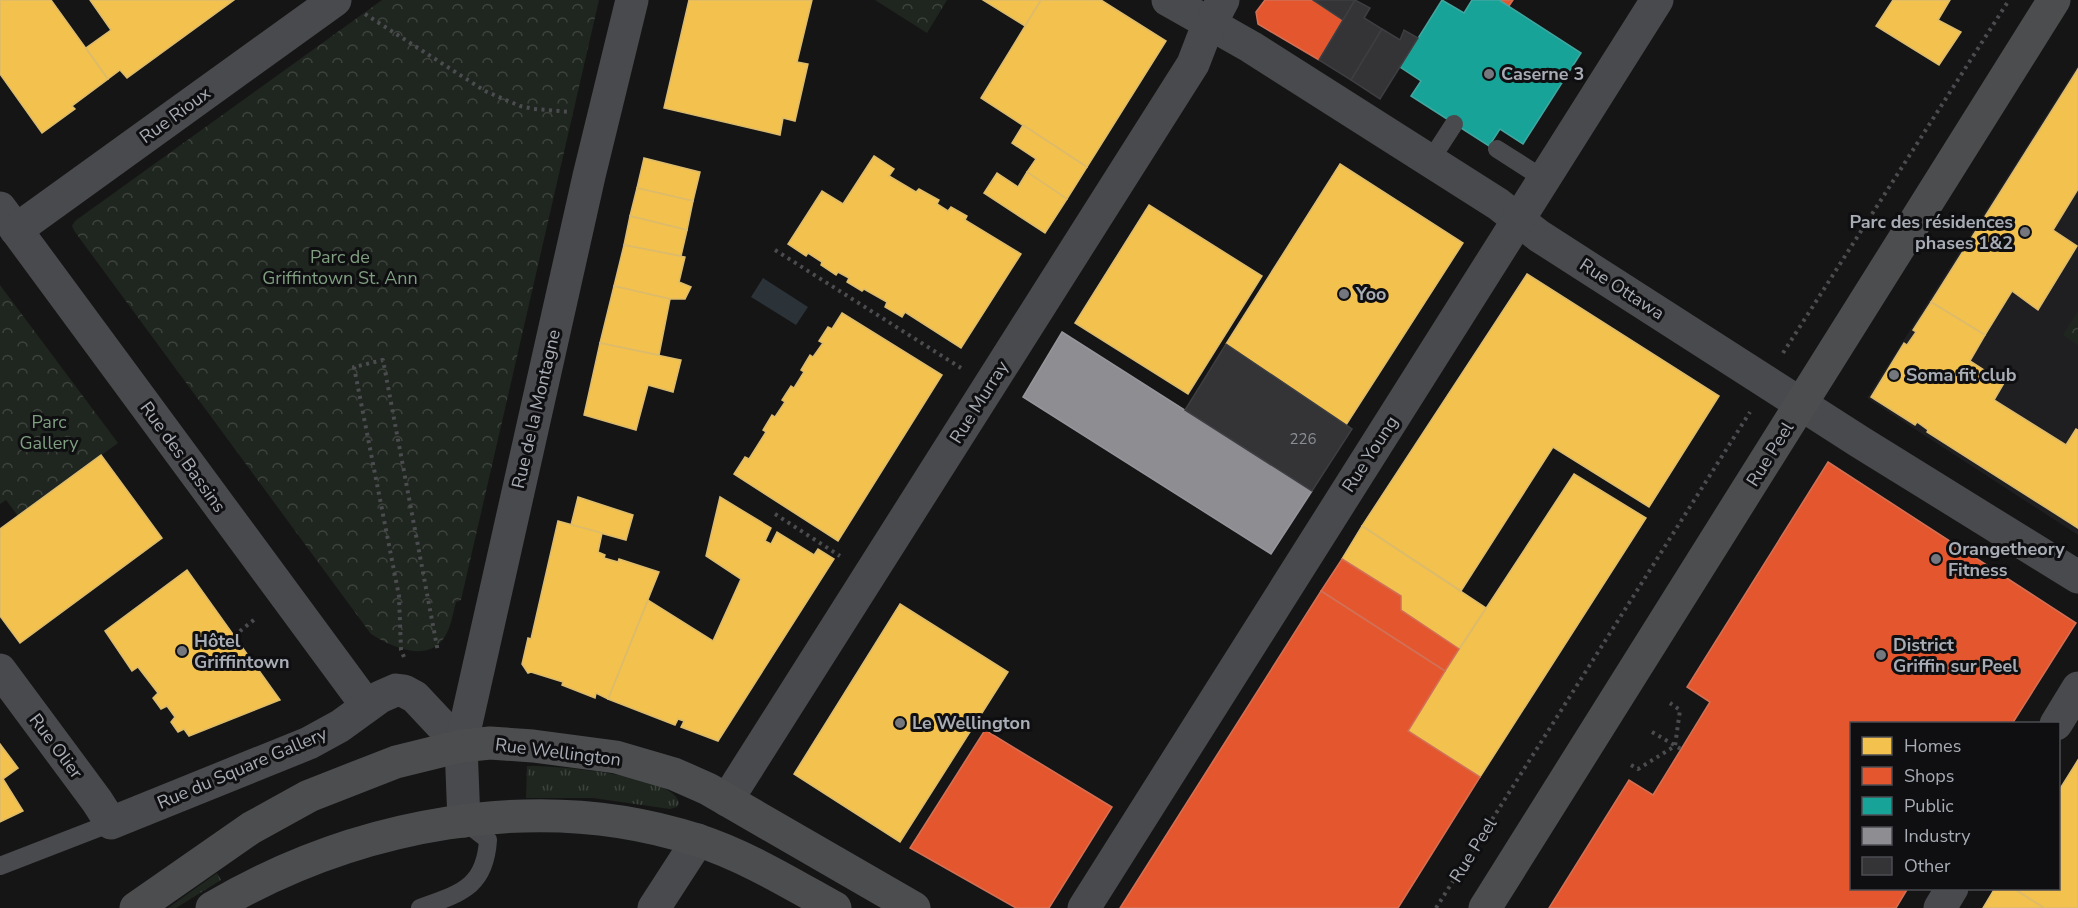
<svg xmlns="http://www.w3.org/2000/svg" width="2078" height="908" font-family="'Nunito Sans',sans-serif">
  <style>
    .built { fill: #1f1f21 }
    .grass { fill: url(#grass-tufts) }
    .park { fill: url(#park-crowns) }
    .water { fill: #2b3238 }
    .homes { fill: #f2c14e; stroke: #dcbb6d; stroke-width: 1.5 }
    .shops { fill: #e4572e; stroke: #d27056; stroke-width: 1.5 }
    .public { fill: #17a398; stroke: #42a6a1; stroke-width: 1.5 }
    .industry { fill: #8d8d92; stroke: #95969c; stroke-width: 1.5 }
    .building { fill: #343436; stroke: #3d3e41; stroke-width: 1.5 }
    .lines { fill: none; stroke-linecap: round; stroke-linejoin: round }
    .path { stroke: #4b4c4f; stroke-width: 4; stroke-dasharray: 3 4.5; stroke-linecap: butt }
    .service { stroke: #494a4d; stroke-width: 18 }
    .minor { stroke: #494a4d; stroke-width: 33 }
    .tertiary { stroke: #494a4d; stroke-width: 33 }
    .primary { stroke: #4b4d4f; stroke-width: 33 }
    .poi-dot { fill: #74777d; stroke: #0f0f11; stroke-width: 2 }
    .labels { text-anchor: middle; dominant-baseline: central; stroke-width: 6; stroke-linejoin: round; paint-order: stroke }
    .number-label { font-size: 15px; fill: #8a8e95 }
    .poi-label { font-size: 18px; font-weight: bold; fill: #a7acb5; stroke: #0f0f11; text-anchor: start }
    .street-label { font-size: 18px; fill: #a7acb5; stroke: #0f0f11 }
    .park-label { font-size: 18px; fill: #7f9f80; stroke: #0f0f11 }
  </style>
  <defs>
    <pattern id="grass-tufts" width="24" height="20" patternUnits="userSpaceOnUse" patternTransform="scale(1.5)"><rect width="24" height="20" fill="#1f251f"/><path d="M3 7l-1-3M5 7V3M7 7l1-3M15 17l-1-3M17 17v-4M19 17l1-3" fill="none" stroke="#3d423d"/></pattern>
    <pattern id="park-crowns" width="20" height="18" patternUnits="userSpaceOnUse" patternTransform="scale(1.5)"><rect width="20" height="18" fill="#1f251f"/><path d="M2 6a3 3 0 1 1 6 0M12 15a3 3 0 1 1 6 0" fill="none" stroke="#3d423d"/></pattern>
  </defs>
  <rect width="100%" height="100%" fill="#151515"/>
  <polygon class="built" points="2078,65 2078,535 1867,398"/>
  <g class="grass">
    <path d="M527 766C551 765 679 775 679 804L677 807 670 809 593 798H526Z"/>
    <polygon points="217,873 221,880 176,908 168,908"/>
  </g>
  <g class="park">
    <path d="M382 0H599L461 600 456 602C453 613 451 628 444 638 427 663 391 647 371 634L75 232 72 226 75 221Z"/>
    <polygon points="875,0 947,0 927,33"/>
    <polygon points="0,285 118,443 18,516 6,500 0,504"/>
    <polygon points="2078,311 2078,345 2063,335"/>
  </g>
  <polygon class="water" points="763,278 808,307 796,325 751,297"/>
  <g class="homes">
    <polygon points="0,0 51,0 108,79 72,106 75,109 42,133 0,74"/>
    <polygon points="90,0 234,0 127,78 120,70 108,79 86,48 111,30"/>
    <polygon points="689,0 812,0 797,62 808,64 795,121 783,118 780,135 664,108"/>
    <polygon points="983,0 1041,0 1025,26"/>
    <polygon points="1041,0 1101,0 1166,41 1087,167 981,98"/>
    <polygon points="1893,0 1950,0 1938,20 1961,32 1939,65 1876,26"/>
    <polygon points="2078,69 2078,189 2053,230 2077,246 2038,310 2012,291 1985,335 1931,302"/>
    <polygon points="1023,125 1087,167 1067,199 1027,172 1036,159 1012,143"/>
    <polygon points="874,156 894,169 889,176 916,192 919,189 939,200 937,204 948,211 951,207 967,216 965,220 1021,254 961,348 905,312 902,317 885,307 887,302 864,289 862,291 847,282 849,278 838,272 836,275 821,265 822,262 808,253 806,256 788,244 822,191 843,204"/>
    <polygon points="644,158 700,172 693,201 637,188"/>
    <polygon points="1340,164 1463,243 1346,425 1226,344"/>
    <polygon points="1027,172 1067,199 1045,233 984,193 997,173 1018,187"/>
    <polygon points="637,188 693,201 687,230 630,216"/>
    <polygon points="1149,205 1262,276 1188,394 1075,323"/>
    <polygon points="630,216 687,230 681,256 624,245"/>
    <polygon points="624,245 685,257 679,282 691,287 685,299 670,299 614,286"/>
    <polygon points="1527,274 1719,396 1649,507 1553,447 1461,591 1362,526"/>
    <polygon points="614,286 670,299 659,355 600,343"/>
    <polygon points="1931,302 1985,335 1970,361 2004,383 1994,400 2066,445 2076,429 2078,430 2078,528 1927,432 1928,430 1917,422 1915,425 1871,397 1904,343 1907,345 1916,332 1913,330"/>
    <polygon points="842,313 942,375 838,541 734,474 745,457 749,459 766,432 763,430 772,415 775,417 785,402 782,400 791,386 794,388 804,372 801,370 810,355 813,357 823,343 819,341 828,327 832,329"/>
    <polygon points="600,343 681,360 673,392 648,385 636,430 584,415"/>
    <polygon points="101,455 162,538 20,643 0,616 0,529"/>
    <polygon points="1574,474 1646,518 1480,777 1408,731 1445,671"/>
    <polygon points="578,497 633,515 626,540 571,525"/>
    <polygon points="720,497 771,528 765,541 771,544 777,532 814,555 818,549 834,559 718,741 681,727 684,721 678,719 675,725 608,699 648,600 713,641 741,579 706,556"/>
    <polygon points="558,521 602,533 598,552 605,555 604,558 618,562 619,559 659,572 608,699 596,693 595,698 562,685 563,682 531,672 528,673 522,664 528,638 531,639"/>
    <polygon points="1362,526 1486,608 1459,649 1401,610 1401,596 1342,559"/>
    <polygon points="187,570 280,700 189,736 184,729 178,732 171,722 175,717 167,706 161,709 153,698 158,693 138,667 132,671 105,631"/>
    <polygon points="900,604 1008,672 900,842 794,774"/>
    <polygon points="0,744 18,768 3,779 23,811 0,822"/>
    <polygon points="2078,760 2078,908 2044,908 2013,888 2058,888 2058,792"/>
    <polygon points="1995,888 2013,888 2044,908 1983,908"/>
  </g>
  <g class="shops">
    <polygon points="1265,0 1313,0 1343,20 1319,60 1258,24 1256,12"/>
    <polygon points="1499,0 1513,0 1509,6"/>
    <polygon points="1828,462 2076,623 2012,724 1852,724 1852,888 1908,888 1896,908 1549,908 1629,780 1653,795 1710,702 1687,687"/>
    <polygon points="1342,559 1401,596 1401,610 1459,649 1445,671 1321,591"/>
    <polygon points="1321,591 1445,671 1408,731 1480,777 1398,908 1120,908"/>
    <polygon points="985,730 1112,807 1049,908 1016,908 910,848"/>
  </g>
  <polygon class="public" points="1442,0 1464,13 1472,0 1499,0 1581,53 1523,144 1500,129 1489,146 1411,96 1421,81 1400,67"/>
  <polygon class="industry" points="1062,332 1312,491 1271,554 1023,397"/>
  <g class="building">
    <polygon points="1313,0 1355,0 1343,20"/>
    <polygon points="1355,0 1370,8 1364,18 1382,29 1351,80 1319,60"/>
    <polygon points="1382,29 1400,40 1404,30 1418,38 1380,99 1351,80"/>
    <polygon points="1226,344 1352,429 1312,491 1185,410"/>
  </g>
  <g class="lines">
    <g class="path">
      <polyline points="365,14 485,91 520,106 534,109 571,112"/>
      <polyline points="775,250 961,368"/>
      <polyline points="1783,353 2009,0"/>
      <polyline points="775,514 840,556"/>
      <polyline points="234,636 255,619"/>
      <polyline points="404,657 401,650 399,596 354,367 383,360 438,652"/>
      <polyline points="1652,732 1681,749"/>
      <polyline points="1631,765 1638,769 1675,746 1680,710 1670,703"/>
      <polyline points="1436,908 1750,412"/>
    </g>
    <g class="service">
      <polyline points="1497,149 1544,179"/>
      <polyline points="1430,161 1454,124"/>
      <polyline points="0,866 111,823"/>
      <path d="M420 908C460 893 485 888 488 840L465 822"/>
    </g>
    <g class="minor">
      <polyline points="1168,0 1251,47 1498,204 1539,236 1860,442 2078,577"/>
      <polyline points="0,208 367,706"/>
      <polyline points="16,230 335,0"/>
      <polyline points="0,670 97,801 111,823 309,743 340,726 380,697 396,690 404,691 415,697 461,746"/>
      <polyline points="2056,724 2078,688"/>
      <polyline points="727,800 1193,64 1203,38 1223,0"/>
      <polyline points="654,908 698,840"/>
      <polyline points="1084,908 1657,0"/>
      <polyline points="1940,908 1952,888"/>
    </g>
    <polyline class="tertiary" points="464,821 461,746 589,176 632,0"/>
    <g class="primary">
      <polyline points="136,908 251,828 309,796 396,762 461,746 490,743 533,746 616,757 674,774 708,789 914,908"/>
      <path d="M212 908C354 824 537 788 697 840 746 856 790 883 835 908"/>
      <polyline points="1485,908 2054,0"/>
    </g>
  </g>
  <g class="poi-dot">
    <circle cx="1489" cy="74" r="6"/>
    <circle cx="2025" cy="232" r="6"/>
    <circle cx="1344" cy="294" r="6"/>
    <circle cx="1894" cy="375" r="6"/>
    <circle cx="1936" cy="559" r="6"/>
    <circle cx="182" cy="651" r="6"/>
    <circle cx="1881" cy="655" r="6"/>
    <circle cx="900" cy="723" r="6"/>
  </g>
  <g class="labels">
    <g class="number-label">
      <text x="1303" y="439">226</text>
    </g>
    <g class="poi-label">
      <text x="1501" y="74">Caserne 3</text>
      <text x="2013" y="222" text-anchor="end">Parc des résidences<tspan x="2013" dy="21">phases 1&amp;2</tspan></text>
      <text x="1356" y="294">Yoo</text>
      <text x="1906" y="375">Soma fit club</text>
      <text x="1948" y="549">Orangetheory<tspan x="1948" dy="21">Fitness</tspan></text>
      <text x="194" y="641">Hôtel<tspan x="194" dy="21">Griffintown</tspan></text>
      <text x="1893" y="645">District<tspan x="1893" dy="21">Griffin sur Peel</tspan></text>
      <text x="912" y="723">Le Wellington</text>
    </g>
    <g class="street-label">
      <text transform="translate(175 115) rotate(-36)">Rue Rioux</text>
      <text transform="translate(1622 289) rotate(33)">Rue Ottawa</text>
      <text transform="translate(979 402) rotate(-58)">Rue Murray</text>
      <text transform="translate(536 409) rotate(-77)">Rue de la Montagne</text>
      <text transform="translate(1370 454) rotate(-57)">Rue Young</text>
      <text transform="translate(1770 454) rotate(-58)">Rue Peel</text>
      <text transform="translate(183 457) rotate(54)">Rue des Bassins</text>
      <text transform="translate(56 746) rotate(53)">Rue Olier</text>
      <text transform="translate(558 752) rotate(7)">Rue Wellington</text>
      <text transform="translate(242 768) rotate(-23)">Rue du Square Gallery</text>
      <text transform="translate(1473 850) rotate(-58)">Rue Peel</text>
    </g>
    <g class="park-label">
      <text x="340" y="257">Parc de<tspan x="340" dy="21">Griffintown St. Ann</tspan></text>
      <text x="49" y="422">Parc<tspan x="49" dy="21">Gallery</tspan></text>
    </g>
  </g>
  <rect x="1850" y="722" width="210" height="168" fill="#0f0f11" stroke="#4c4e53" stroke-width="1.5"/>
  <rect x="1862" y="737" width="30" height="18" fill="#f2c14e" stroke="#4c4e53" stroke-width="1.5"/>
  <text x="1904" y="752" font-size="18" fill="#a7acb5">Homes</text>
  <rect x="1862" y="767" width="30" height="18" fill="#e4572e" stroke="#4c4e53" stroke-width="1.5"/>
  <text x="1904" y="782" font-size="18" fill="#a7acb5">Shops</text>
  <rect x="1862" y="797" width="30" height="18" fill="#17a398" stroke="#4c4e53" stroke-width="1.5"/>
  <text x="1904" y="812" font-size="18" fill="#a7acb5">Public</text>
  <rect x="1862" y="827" width="30" height="18" fill="#8d8d92" stroke="#4c4e53" stroke-width="1.5"/>
  <text x="1904" y="842" font-size="18" fill="#a7acb5">Industry</text>
  <rect x="1862" y="857" width="30" height="18" fill="#343436" stroke="#4c4e53" stroke-width="1.5"/>
  <text x="1904" y="872" font-size="18" fill="#a7acb5">Other</text>
</svg>
